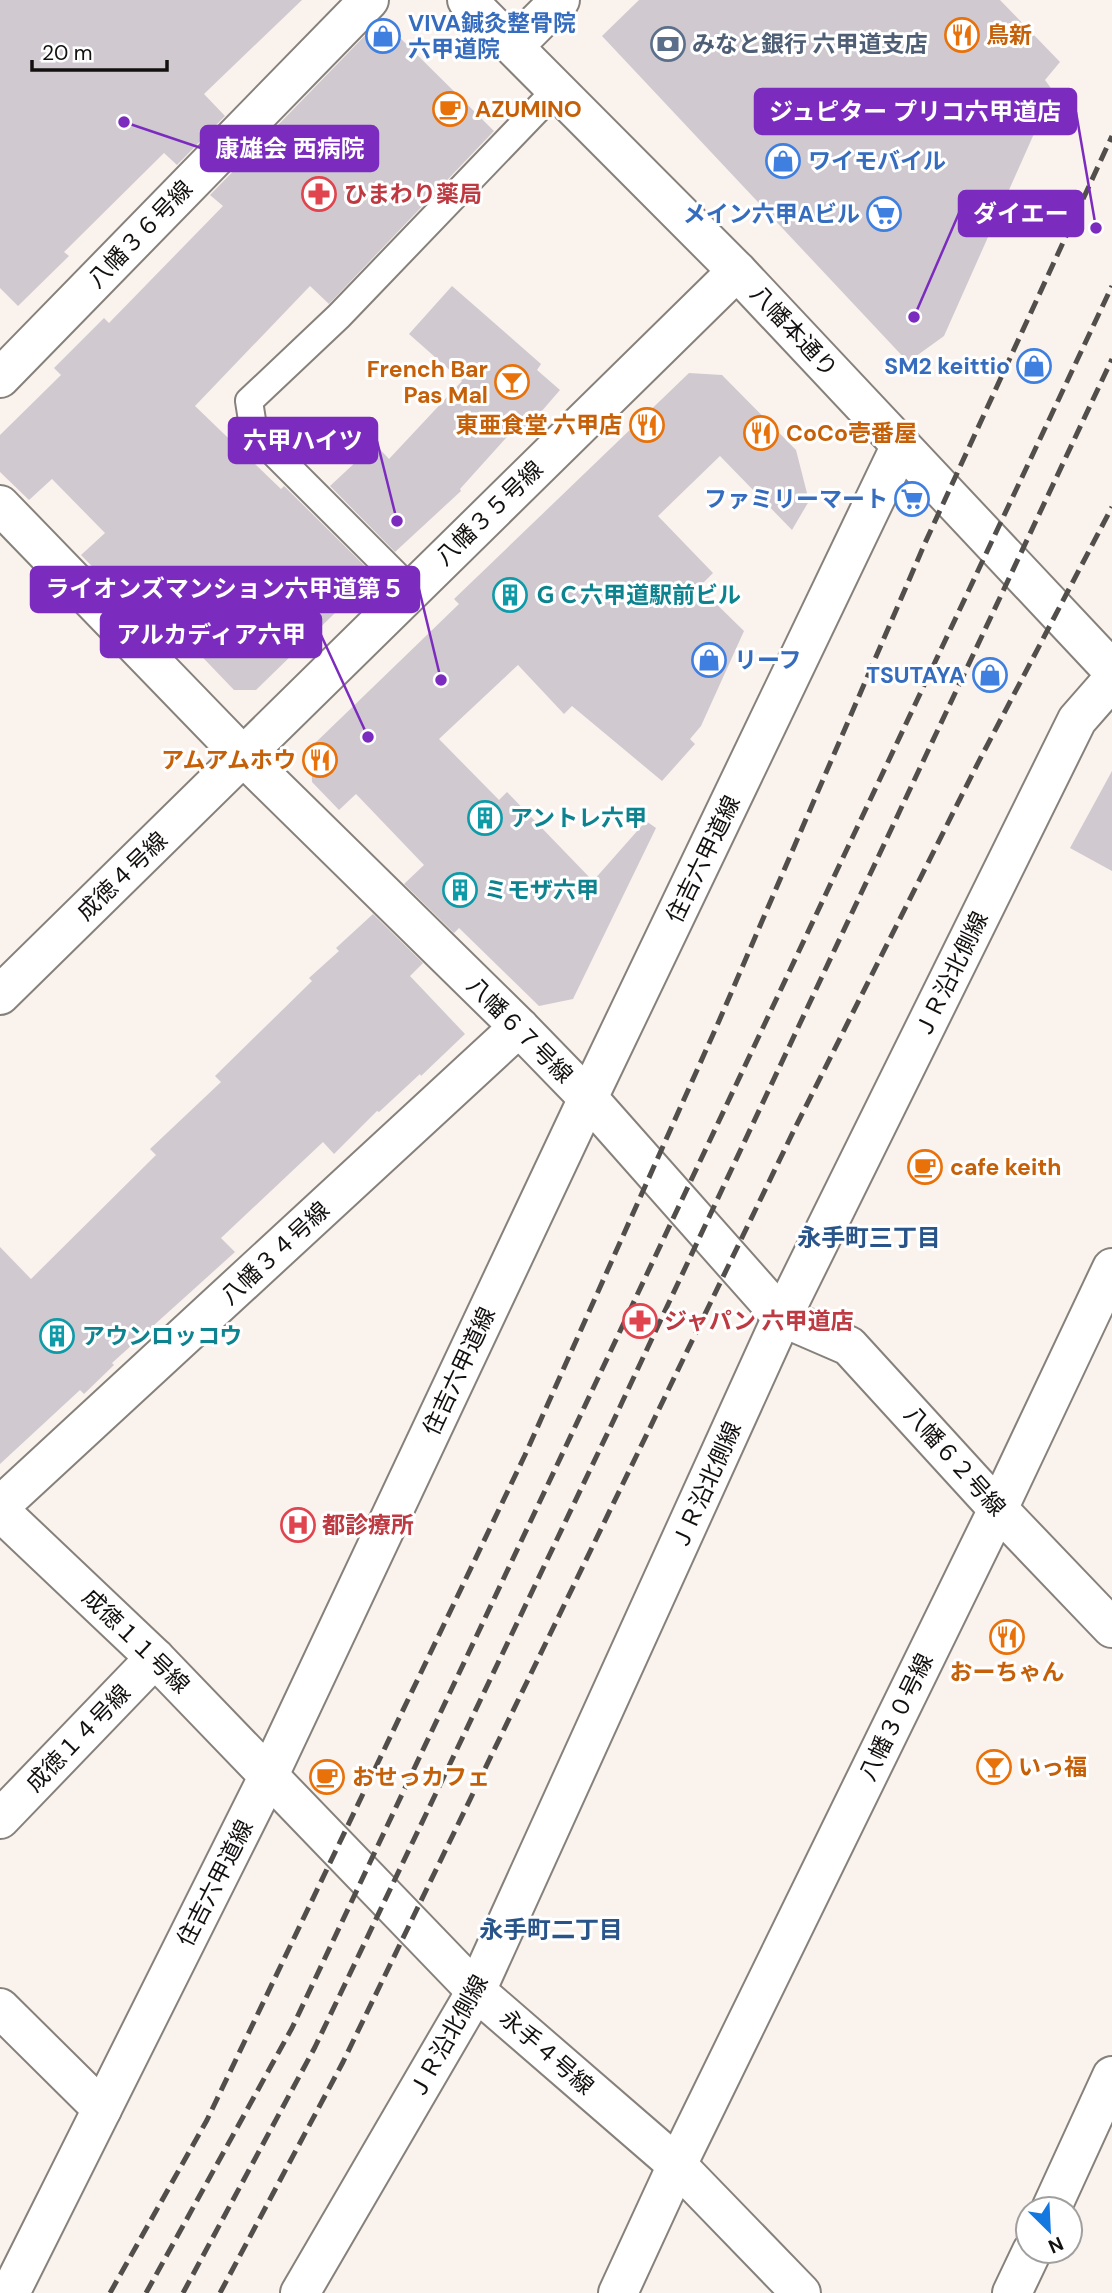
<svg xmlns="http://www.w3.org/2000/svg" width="1112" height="2293" font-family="'DM Sans','Noto Sans JP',sans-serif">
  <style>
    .building { fill: #d0cad0 }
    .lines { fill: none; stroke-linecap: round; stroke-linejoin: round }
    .lane-casing { stroke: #87817c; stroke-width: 30 }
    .street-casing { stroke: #87817c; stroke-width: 42 }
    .secondary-casing { stroke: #87817c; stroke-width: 42 }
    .lane { stroke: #fff; stroke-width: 26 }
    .street { stroke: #fff; stroke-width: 38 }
    .secondary { stroke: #fff; stroke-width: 38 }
    .rail { stroke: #514e4b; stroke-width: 5; stroke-dasharray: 14 7; stroke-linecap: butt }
    .labels { text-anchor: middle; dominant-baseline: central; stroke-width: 6; stroke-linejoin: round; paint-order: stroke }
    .shop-label { font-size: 23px; font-weight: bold; fill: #366cbe; stroke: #fff; text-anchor: end }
    .food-label { font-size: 23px; font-weight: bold; fill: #c56008; stroke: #fff; text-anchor: start }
    .service-label { font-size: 23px; font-weight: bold; fill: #4e5e75; stroke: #fff; text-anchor: start }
    .health-label { font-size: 23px; font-weight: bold; fill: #be3a42; stroke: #fff; text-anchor: start }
    .street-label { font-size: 23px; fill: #13110f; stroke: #fff }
    .culture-label { font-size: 23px; font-weight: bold; fill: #0d838f; stroke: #fff; text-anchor: start }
    .neighbourhood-label { font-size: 24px; font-weight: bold; fill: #285489; stroke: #fff }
    .leader { fill: none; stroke: #7b2cbf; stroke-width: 2.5 }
    .callout-dot { fill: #7b2cbf; stroke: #fff; stroke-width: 2.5 }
    .callout { fill: #7b2cbf; stroke: #7b2cbf; stroke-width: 2.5 }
    .callout-label { font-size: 24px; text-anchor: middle; font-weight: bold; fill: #fff }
  </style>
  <rect width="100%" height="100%" fill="#faf2ed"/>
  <g class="building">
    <polygon points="0,0 302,0 204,94 225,116 177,165 164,153 64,252 69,256 18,306 0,288"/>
    <polygon points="639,0 1000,0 1060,62 1045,80 1053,91 944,336 908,362 602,36"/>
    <polygon points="381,19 494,131 329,304 310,286 195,406 281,489 284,486 374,575 256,690 234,690 139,591 127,602 81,555 105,533 52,479 29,500 0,472 0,435 61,375 54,368 104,318 109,323 223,206 210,195"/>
    <polygon points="452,286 541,364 537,370 560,390 522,434 515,428 460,489 461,491 395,552 330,486 375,444 389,459 462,381 409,334"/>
    <polygon points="689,373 722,375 796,450 809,501 792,530 720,456 658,516 713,573 699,587 744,631 701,726 690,739 695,744 662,781 572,706 564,714 518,665 439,739 499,800 507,792 593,881 646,821 656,828 573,999 539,1006 459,928 454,933 404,884 424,865 356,794 339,810 312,782 311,747 459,604 454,599"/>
    <polygon points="1112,771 1112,871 1070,848"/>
    <polygon points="373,914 423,963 410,976 465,1034 421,1076 420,1074 379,1112 377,1111 334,1154 323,1142 221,1238 235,1252 112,1363 114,1365 84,1394 80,1390 0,1464 0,1247 31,1279 156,1155 150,1149 221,1082 215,1076 312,981 309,978 339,951 336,948"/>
  </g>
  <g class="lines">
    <g class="lane-casing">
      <polyline id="lane" points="411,590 254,433 249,401 339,316 557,89"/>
    </g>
    <g class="street-casing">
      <g id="street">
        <polyline points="514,46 560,0"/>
        <polyline points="0,378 369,0"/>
        <polyline points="0,505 244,757 519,1027 588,1098 782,1317 849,1346 998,1509 1112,1628"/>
        <polyline points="0,1506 519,1027"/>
        <polyline points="0,1511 155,1658 476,1991 677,2165 801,2293"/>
        <polyline points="0,1819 155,1658"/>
        <polyline points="0,2008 102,2109"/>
        <polyline points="10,2293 269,1775 588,1098 901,445"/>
        <polyline points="618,2293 677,2165 998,1509 1112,1268"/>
      </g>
    </g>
    <g class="secondary-casing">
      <g id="secondary">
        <polyline points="467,0 737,271 1112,670"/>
        <polyline points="0,995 737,271"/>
        <polyline points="1051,2209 1112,2076"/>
        <polyline points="300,2293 476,1991 782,1317 1077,720 1112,680"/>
        <polyline points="1012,2293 1032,2251"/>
      </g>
    </g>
    <use href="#lane" class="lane"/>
    <use href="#street" class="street"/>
    <use href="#secondary" class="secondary"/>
    <g class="rail">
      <polyline points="110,2293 207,2120 525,1455 719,1021 925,543 1112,136"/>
      <polyline points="146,2293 292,2028 1112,286"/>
      <polyline points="183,2293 315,2047 610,1428 1112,359"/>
      <polyline points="220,2293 343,2062 796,1126 979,761 1112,507"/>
    </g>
  </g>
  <defs>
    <g id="restaurant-ring" transform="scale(1.75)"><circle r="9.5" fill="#fff" stroke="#e8710a" stroke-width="1.5"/><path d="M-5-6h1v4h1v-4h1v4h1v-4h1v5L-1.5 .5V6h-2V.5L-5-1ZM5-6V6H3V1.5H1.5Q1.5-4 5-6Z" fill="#e8710a"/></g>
    <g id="shop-ring" transform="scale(1.75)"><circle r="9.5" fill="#fff" stroke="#3f7fe0" stroke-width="1.5"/><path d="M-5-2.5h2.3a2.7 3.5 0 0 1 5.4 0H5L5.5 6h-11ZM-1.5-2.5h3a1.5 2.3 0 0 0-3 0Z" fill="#3f7fe0"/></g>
    <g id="bank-ring" transform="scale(1.75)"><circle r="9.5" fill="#fff" stroke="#5c6f8a" stroke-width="1.5"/><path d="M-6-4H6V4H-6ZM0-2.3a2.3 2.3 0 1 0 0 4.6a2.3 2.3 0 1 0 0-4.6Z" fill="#5c6f8a"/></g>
    <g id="cafe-ring" transform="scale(1.75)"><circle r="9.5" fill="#fff" stroke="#e8710a" stroke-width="1.5"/><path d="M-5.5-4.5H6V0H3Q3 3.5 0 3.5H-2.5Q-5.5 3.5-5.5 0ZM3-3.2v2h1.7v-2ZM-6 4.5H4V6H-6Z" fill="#e8710a"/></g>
    <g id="pharmacy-ring" transform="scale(1.75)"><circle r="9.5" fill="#fff" stroke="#e0444e" stroke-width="1.5"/><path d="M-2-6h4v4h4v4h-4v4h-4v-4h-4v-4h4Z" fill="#e0444e"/></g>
    <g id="supermarket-ring" transform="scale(1.75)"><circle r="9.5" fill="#fff" stroke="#3f7fe0" stroke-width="1.5"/><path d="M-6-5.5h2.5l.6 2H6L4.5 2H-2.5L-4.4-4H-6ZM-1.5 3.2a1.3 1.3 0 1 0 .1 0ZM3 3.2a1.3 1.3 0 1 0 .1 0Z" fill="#3f7fe0"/></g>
    <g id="bar-ring" transform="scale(1.75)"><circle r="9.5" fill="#fff" stroke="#e8710a" stroke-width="1.5"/><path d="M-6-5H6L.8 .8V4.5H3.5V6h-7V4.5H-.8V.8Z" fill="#e8710a"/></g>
    <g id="building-ring" transform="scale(1.75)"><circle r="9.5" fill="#fff" stroke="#0f9aa8" stroke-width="1.5"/><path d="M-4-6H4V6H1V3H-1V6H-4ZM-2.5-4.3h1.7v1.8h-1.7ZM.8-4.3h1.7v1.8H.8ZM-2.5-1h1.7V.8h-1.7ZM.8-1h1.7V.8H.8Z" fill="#0f9aa8"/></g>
    <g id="hospital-ring" transform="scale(1.75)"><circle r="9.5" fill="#fff" stroke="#e0444e" stroke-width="1.5"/><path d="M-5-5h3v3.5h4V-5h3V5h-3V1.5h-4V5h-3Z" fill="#e0444e"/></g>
  </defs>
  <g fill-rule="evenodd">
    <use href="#restaurant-ring" x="962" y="35"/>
    <use href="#shop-ring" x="383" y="36"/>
    <use href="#bank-ring" x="668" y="44"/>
    <use href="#cafe-ring" x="450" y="109"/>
    <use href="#shop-ring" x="783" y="161"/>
    <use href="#pharmacy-ring" x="319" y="194"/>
    <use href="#supermarket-ring" x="884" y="214"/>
    <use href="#shop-ring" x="1034" y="366"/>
    <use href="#bar-ring" x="512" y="382"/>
    <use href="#restaurant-ring" x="647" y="425"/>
    <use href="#restaurant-ring" x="761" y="433"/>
    <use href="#supermarket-ring" x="912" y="499"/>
    <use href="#building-ring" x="510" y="595"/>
    <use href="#shop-ring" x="709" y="660"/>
    <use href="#shop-ring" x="990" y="675"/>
    <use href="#restaurant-ring" x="320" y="760"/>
    <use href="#building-ring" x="485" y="818"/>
    <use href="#building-ring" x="460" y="890"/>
    <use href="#cafe-ring" x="925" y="1167"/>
    <use href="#pharmacy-ring" x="640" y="1321"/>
    <use href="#building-ring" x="57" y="1336"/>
    <use href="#hospital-ring" x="298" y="1525"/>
    <use href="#restaurant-ring" x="1007" y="1637"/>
    <use href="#bar-ring" x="994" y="1767"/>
    <use href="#cafe-ring" x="327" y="1777"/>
  </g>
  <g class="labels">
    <g class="shop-label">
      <text x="408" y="23" text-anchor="start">VIVA鍼灸整骨院<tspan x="408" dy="26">六甲道院</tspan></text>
      <text x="808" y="161" text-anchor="start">ワイモバイル</text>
      <text x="860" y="214">メイン六甲Aビル</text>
      <text x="1010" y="366">SM2 keittio</text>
      <text x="888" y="499">ファミリーマート</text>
      <text x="734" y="660" text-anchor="start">リーフ</text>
      <text x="965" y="675">TSUTAYA</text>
    </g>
    <g class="food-label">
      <text x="986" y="35">鳥新</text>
      <text x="475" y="109">AZUMINO</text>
      <text x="488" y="369" text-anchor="end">French Bar<tspan x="488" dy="26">Pas Mal</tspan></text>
      <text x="622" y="425" text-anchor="end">東亜食堂 六甲店</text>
      <text x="786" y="433">CoCo壱番屋</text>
      <text x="296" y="760" text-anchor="end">アムアムホウ</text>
      <text x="950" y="1167">cafe keith</text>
      <text x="1007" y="1672" text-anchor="middle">おーちゃん</text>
      <text x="1018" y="1767">いっ福</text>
      <text x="352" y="1777">おせっカフェ</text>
    </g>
    <g class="service-label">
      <text x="692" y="44">みなと銀行 六甲道支店</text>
    </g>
    <g class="health-label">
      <text x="344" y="194">ひまわり薬局</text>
      <text x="664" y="1321">ジャパン 六甲道店</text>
      <text x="322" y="1525">都診療所</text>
    </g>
    <g class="street-label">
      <text transform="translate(140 234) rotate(-46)">八幡３６号線</text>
      <text transform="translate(794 331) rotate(47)">八幡本通り</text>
      <text transform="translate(489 513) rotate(-44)">八幡３５号線</text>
      <text transform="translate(703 859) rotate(-64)">住吉六甲道線</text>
      <text transform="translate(122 876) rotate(-44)">成徳４号線</text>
      <text transform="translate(951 975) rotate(-64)">ＪＲ沿北側線</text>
      <text transform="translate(520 1030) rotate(45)">八幡６７号線</text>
      <text transform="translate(275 1253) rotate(-43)">八幡３４号線</text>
      <text transform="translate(459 1371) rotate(-65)">住吉六甲道線</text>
      <text transform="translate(955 1461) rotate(48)">八幡６２号線</text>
      <text transform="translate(706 1486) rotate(-66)">ＪＲ沿北側線</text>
      <text transform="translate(136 1641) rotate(44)">成徳１１号線</text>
      <text transform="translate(896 1717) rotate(-64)">八幡３０号線</text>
      <text transform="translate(78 1738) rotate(-46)">成徳１４号線</text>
      <text transform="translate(215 1883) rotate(-63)">住吉六甲道線</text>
      <text transform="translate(448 2037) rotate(-61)">ＪＲ沿北側線</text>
      <text transform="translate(547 2052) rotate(41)">永手４号線</text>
    </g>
    <g class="culture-label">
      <text x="534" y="595">ＧＣ六甲道駅前ビル</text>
      <text x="510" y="818">アントレ六甲</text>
      <text x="484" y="890">ミモザ六甲</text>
      <text x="82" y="1336">アウンロッコウ</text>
    </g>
    <g class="neighbourhood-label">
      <text x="869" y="1237">永手町三丁目</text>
      <text x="551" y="1929">永手町二丁目</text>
    </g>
  </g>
  <path class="leader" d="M1096 228L1076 112M124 122L201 148M914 317L959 213M397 521L377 441M441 680L419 589M368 737L321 635"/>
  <g class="callout-dot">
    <circle cx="1096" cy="228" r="7"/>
    <circle cx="124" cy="122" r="7"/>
    <circle cx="914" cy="317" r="7"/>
    <circle cx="397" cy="521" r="7"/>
    <circle cx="441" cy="680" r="7"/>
    <circle cx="368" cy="737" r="7"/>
  </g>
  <g class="callout">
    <rect x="755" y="89" width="321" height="45" rx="7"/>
    <rect x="201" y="126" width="177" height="45" rx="7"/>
    <rect x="959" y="191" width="124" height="45" rx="7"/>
    <rect x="229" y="418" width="148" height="45" rx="7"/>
    <rect x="31" y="567" width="388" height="45" rx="7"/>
    <rect x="101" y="612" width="220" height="45" rx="7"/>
  </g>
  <g class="callout-label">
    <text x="915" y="120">ジュピター プリコ六甲道店</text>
    <text x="290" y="157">康雄会 西病院</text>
    <text x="1021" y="222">ダイエー</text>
    <text x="303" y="449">六甲ハイツ</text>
    <text x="225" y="597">ライオンズマンション六甲道第５</text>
    <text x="211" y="643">アルカディア六甲</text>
  </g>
  <g transform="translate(1049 2230) rotate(156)"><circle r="33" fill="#ffffff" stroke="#a1a09f" stroke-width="2"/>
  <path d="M0-5L12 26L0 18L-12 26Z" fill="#1378e0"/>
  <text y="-10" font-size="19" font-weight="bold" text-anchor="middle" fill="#13110f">N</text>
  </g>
  <path d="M32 60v10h135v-10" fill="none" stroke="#13110f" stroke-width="3.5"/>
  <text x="42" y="60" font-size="21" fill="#13110f" stroke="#ffffff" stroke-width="5" paint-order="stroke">20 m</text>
</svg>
